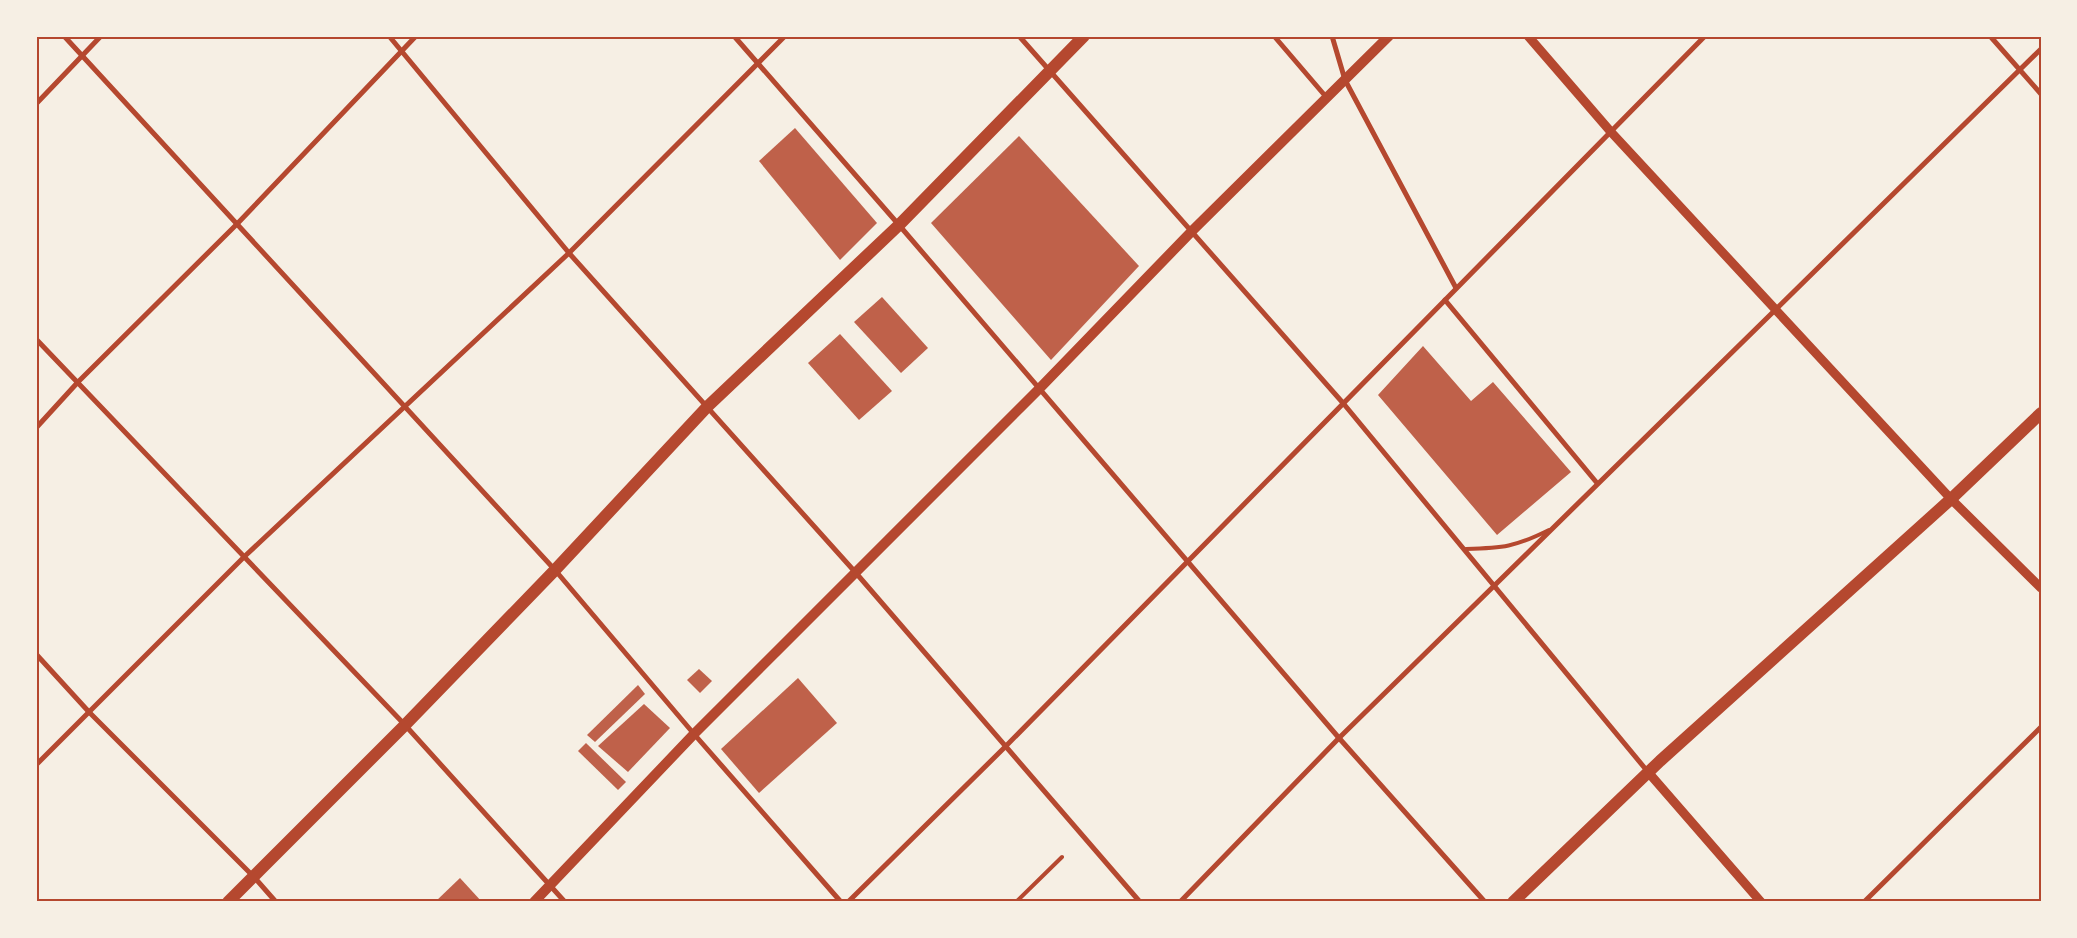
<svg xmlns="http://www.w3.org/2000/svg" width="2077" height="938" font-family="Quicksand,sans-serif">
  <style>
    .building { fill: #bf614a }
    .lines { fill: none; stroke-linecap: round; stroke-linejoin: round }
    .service { stroke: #b5482f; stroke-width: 4 }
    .minor { stroke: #b5482f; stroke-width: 5 }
    .tertiary { stroke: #b5482f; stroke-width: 9 }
    .secondary { stroke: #b5482f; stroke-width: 10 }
    .primary { stroke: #b5482f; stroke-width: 12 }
    .neatline { fill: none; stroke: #b5482f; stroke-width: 2 }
  </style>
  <rect width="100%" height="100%" fill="#f6efe4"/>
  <g class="building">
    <polygon points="795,128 877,223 840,260 759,161"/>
    <polygon points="1019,136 1139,266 1051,360 931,223"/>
    <polygon points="882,297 928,348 901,373 854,322"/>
    <polygon points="840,334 892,391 859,420 808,363"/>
    <polygon points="1423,346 1471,401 1493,382 1571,472 1497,535 1378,395"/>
    <polygon points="699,669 712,681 700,693 687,680"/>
    <polygon points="798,678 837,723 759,793 721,749"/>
    <polygon points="638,685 645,694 595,742 587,735"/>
    <polygon points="644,704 670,728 628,772 598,746"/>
    <polygon points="586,743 626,782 618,790 578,751"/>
    <polygon points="460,878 482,902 435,902"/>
  </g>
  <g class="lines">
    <g class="service">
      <path d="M1466 549C1503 548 1515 547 1549 530"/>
      <polyline points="1016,902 1062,857"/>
    </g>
    <g class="minor">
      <polyline points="64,36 555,570 694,734 841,902"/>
      <polyline points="389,36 569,253 856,573 1140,902"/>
      <polyline points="734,36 899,225 1339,738 1485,902"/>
      <polyline points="1019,36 1343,403 1648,772"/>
      <polyline points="1274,36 1327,98"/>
      <polyline points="1332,36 1345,80 1456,288"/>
      <polyline points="1990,36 2041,94"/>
      <polyline points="36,104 101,36"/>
      <polyline points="1445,300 1597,483"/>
      <polyline points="36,339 405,725 565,902"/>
      <polyline points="36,428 78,382 237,224 416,36"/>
      <polyline points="36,654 89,712 254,877 276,902"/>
      <polyline points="36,765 245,556 569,253 785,36"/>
      <polyline points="848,902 1005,747 1705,36"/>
      <polyline points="1180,902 1339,738 2041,49"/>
      <polyline points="1864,902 2041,727"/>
    </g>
    <g class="tertiary">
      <polyline points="1528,36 1611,132 1951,499 2041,588"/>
      <polyline points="1648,772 1761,902"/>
    </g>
    <polyline class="secondary" points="534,902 694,734 1039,389 1192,231 1389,36"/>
    <g class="primary">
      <polyline points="228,902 405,725 555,570 707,407 899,225 1084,36"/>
      <polyline points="1513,902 1660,761 1951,499 2041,413"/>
    </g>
  </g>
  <rect width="2077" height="938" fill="none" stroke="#f6efe4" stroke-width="75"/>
  <rect x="38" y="38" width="2002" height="862" class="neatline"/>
</svg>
